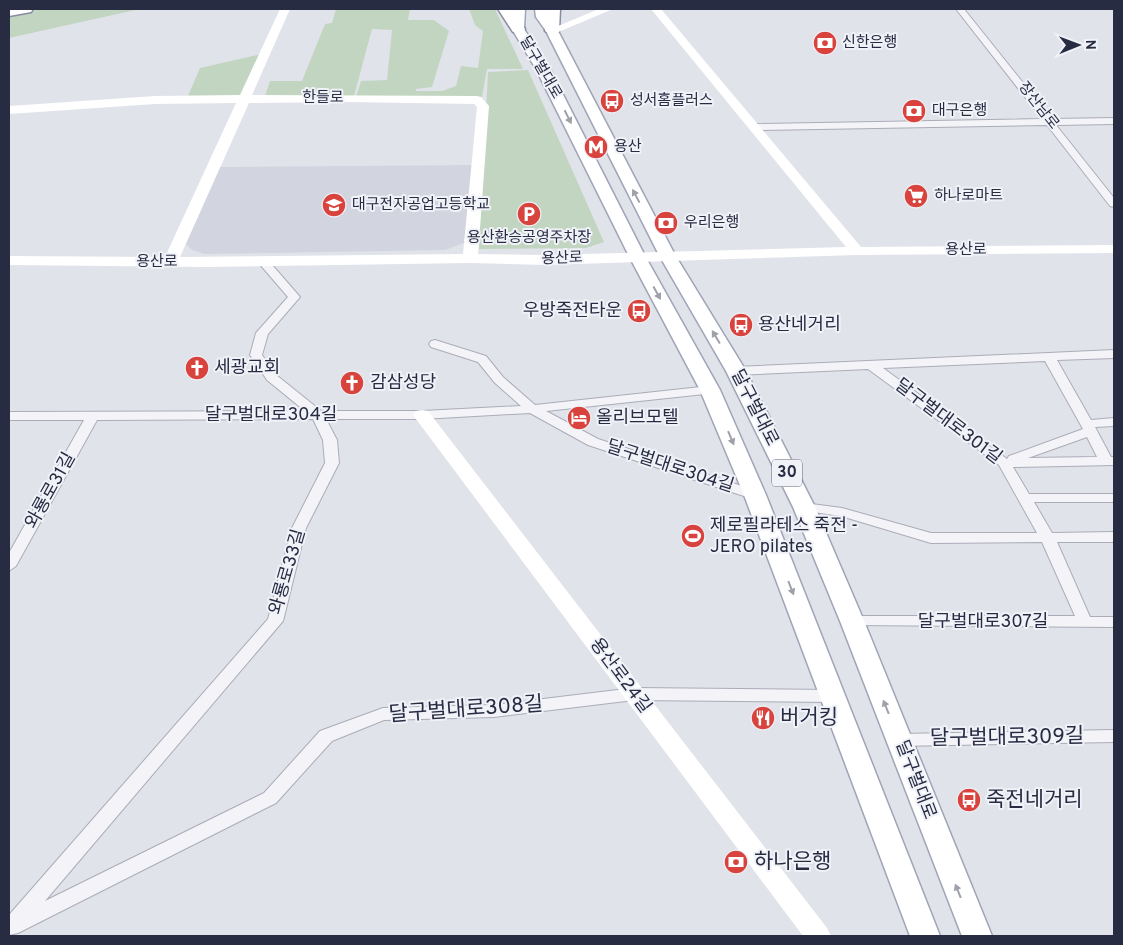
<svg xmlns="http://www.w3.org/2000/svg" width="1123" height="945" font-family="Overpass,'Noto Sans KR',sans-serif">
  <style>
    .built { fill: #d2d5e0 }
    .green { fill: #c2d5c1 }
    .lines { fill: none; stroke-linecap: round; stroke-linejoin: round }
    .street-casing { stroke: #aaacb8; stroke-width: 2 }
    .primary-casing { stroke: #9fa4b7; stroke-width: 3 }
    .highway-casing { stroke: #878ca2; stroke-width: 3 }
    .street { fill: #f4f4f8; fill-rule: evenodd }
    .secondary { fill: #fff; fill-rule: evenodd }
    .primary { fill: #fff; fill-rule: evenodd }
    .highway { fill: #fff; fill-rule: evenodd }
    .oneway { fill: #9ea0aa }
    .labels { text-anchor: middle; dominant-baseline: central; stroke-width: 4; stroke-linejoin: round; paint-order: stroke }
    .far-poi-label { font-size: 15px; fill: #282c43; stroke: #f0f2f8; text-anchor: start }
    .far-street-label { font-size: 15px; fill: #282c43; stroke: #f0f2f8 }
    .shield { fill: #f0f2f8; stroke: #646779; stroke-width: 1 }
    .shield-label { font-size: 16px; font-weight: bold; fill: #282c43 }
    .poi-label { font-size: 18px; fill: #282c43; stroke: #f0f2f8; text-anchor: start }
    .street-label { font-size: 18px; fill: #282c43; stroke: #f0f2f8 }
    .near-street-label { font-size: 21px; fill: #282c43; stroke: #f0f2f8 }
    .near-poi-label { font-size: 21px; fill: #282c43; stroke: #f0f2f8; text-anchor: start }
  </style>
  <rect width="100%" height="100%" fill="#e1e3ea"/>
  <polygon class="built" points="473,165 464,243 445,250 204,254 192,250 184,242 217,167"/>
  <g class="green">
    <polygon points="44,9 140,9 9,38 9,15"/>
    <polygon points="336,9 410,9 408,20 434,20 449,31 432,87 416,89 416,91 442,91 456,86 461,66 478,68 483,31 475,25 469,9 495,9 523,69 487,69 482,97 356,97 361,81 387,80 392,30 372,29 354,96 265,96 270,81 302,81 325,24 332,23"/>
    <polygon points="262,54 242,96 187,98 200,68"/>
    <polygon points="528,70 604,242 586,248 479,249 488,72"/>
  </g>
  <g class="lines">
    <g class="street-casing">
      <g id="street">
        <polygon points="956,9 964,9 1052,119 1114,118 1114,124 1056,125 1114,198 1114,207 1110,206 1047,125 756,130 751,127 756,124 1042,119"/>
        <polygon points="263,258 267,259 300,297 268,334 262,355 275,374 321,411 422,411 521,406 495,383 478,362 431,347 429,344 431,341 435,340 486,356 503,377 535,405 710,386 714,387 716,390 714,393 546,411 598,439 760,492 762,495 755,499 750,498 588,445 530,413 422,419 326,419 337,440 339,463 306,528 283,621 45,901 264,793 320,731 383,708 494,705 634,688 833,690 839,692 841,696 839,700 833,702 634,700 494,717 384,720 332,741 276,803 18,933 9,935 9,915 268,619 292,528 325,463 323,440 313,419 97,420 16,566 9,571 9,553 84,420 9,420 9,412 305,411 267,380 250,355 256,333 288,297 257,261"/>
        <path d="M1114 350V358L1057 360 1091 420 1114 418V426L1095 427 1111 457H1114V465L1013 467 1029 494H1114V502H1034L1052 533 1114 532V542H1057L1090 617H1114V627L846 625 844 621 846 617 852 616H1075L1042 542 931 543 841 516 799 510 797 507 804 503 842 508 931 533H1037L999 465 868 369 736 375 730 371 736 367ZM1045 361 1083 429 1009 456 1007 459 883 368ZM1087 437 1097 457 1028 458Z"/>
        <polygon points="1114,730 1114,742 899,746 893,745 890,740 893,735 899,734"/>
      </g>
    </g>
    <g class="primary-casing">
      <g id="primary">
        <polygon points="513,9 525,9 524,29 550,69 645,256 720,390 766,495 940,936 910,936 744,495 700,390 629,256 536,69 512,29"/>
        <polygon points="535,9 547,9 548,17 558,31 675,255 746,371 815,507 864,621 992,936 962,936 840,621 793,507 726,371 659,255 546,31 536,17"/>
      </g>
    </g>
    <g class="highway-casing">
      <g id="highway">
        <polygon points="9,9 33,9 31,12 9,16"/>
        <polygon points="498,9 512,9 525,29 523,32 513,32"/>
        <polygon points="546,9 560,9 559,31 557,34 552,35 545,31"/>
      </g>
    </g>
    <use href="#street" class="street"/>
    <g class="secondary">
      <path d="M280 9H290L252 95 477 96 481 97 489 106 478 254 545 255 846 247 651 9H661L861 247 1114 245V253L857 255 545 265 470 263 208 267 9 265V256L165 257 236 103 155 104 9 114V106L155 96 240 95ZM347 102 474 104 477 107 463 254 180 257 249 103Z"/>
      <polygon points="599,9 613,9 556,33 548,33 546,31"/>
      <polygon points="422,410 428,411 827,928 831,936 803,936 416,419 413,415 416,411"/>
    </g>
    <use href="#primary" class="primary"/>
    <use href="#highway" class="highway"/>
  </g>
  <defs><path id="oneway-solid" d="M-6-.8H1V-3.2L6.5 0L1 3.2V.8H-6Z" transform="scale(1.25)"/></defs>
  <g class="oneway">
    <use href="#oneway-solid" transform="translate(568 117) rotate(63)"/>
    <use href="#oneway-solid" transform="translate(636 196) rotate(-118)"/>
    <use href="#oneway-solid" transform="translate(657 293) rotate(61)"/>
    <use href="#oneway-solid" transform="translate(716 337) rotate(-121)"/>
    <use href="#oneway-solid" transform="translate(731 438) rotate(67)"/>
    <use href="#oneway-solid" transform="translate(791 588) rotate(69)"/>
    <use href="#oneway-solid" transform="translate(886 707) rotate(-112)"/>
    <use href="#oneway-solid" transform="translate(958 891) rotate(-112)"/>
  </g>
  <defs>
    <g id="bank-disc" transform="scale(1.25)"><circle r="9.5" fill="#d8443d" stroke="#f0f2f8"/><path d="M-6-4H6V4H-6ZM0-2.3a2.3 2.3 0 1 0 0 4.6a2.3 2.3 0 1 0 0-4.6Z" fill="#fff"/></g>
    <g id="bus-disc" transform="scale(1.25)"><circle r="9.5" fill="#d8443d" stroke="#f0f2f8"/><path d="M-5-6H5V4H4V6H2V4H-2V6H-4V4H-5ZM-3.5-4V0h7V-4ZM-3.5 1.2v1.5H-2V1.2ZM2 1.2v1.5H3.5V1.2Z" fill="#fff"/></g>
    <g id="metro-disc" transform="scale(1.25)"><circle r="9.5" fill="#d8443d" stroke="#f0f2f8"/><path d="M-5.5 5V-5H-3L0 0L3-5H5.5V5H3V-.5L0 4L-3-.5V5Z" fill="#fff"/></g>
    <g id="supermarket-disc" transform="scale(1.25)"><circle r="9.5" fill="#d8443d" stroke="#f0f2f8"/><path d="M-6-5.5h2.5l.6 2H6L4.5 2H-2.5L-4.4-4H-6ZM-1.5 3.2a1.3 1.3 0 1 0 .1 0ZM3 3.2a1.3 1.3 0 1 0 .1 0Z" fill="#fff"/></g>
    <g id="school-disc" transform="scale(1.25)"><circle r="9.5" fill="#d8443d" stroke="#f0f2f8"/><path d="M0-5L7-2L0 1L-7-2ZM-4 1L0 2.5L4 1V4Q0 6-4 4Z" fill="#fff"/></g>
    <g id="parking-disc" transform="scale(1.25)"><circle r="9.5" fill="#d8443d" stroke="#f0f2f8"/><path d="M-3.5-5.5H1a3.5 3.5 0 0 1 0 7H-1V5.5H-3.5ZM-1-3.4V-.6H.8a1.4 1.4 0 0 0 0-2.8Z" fill="#fff"/></g>
    <g id="church-disc" transform="scale(1.25)"><circle r="9.5" fill="#d8443d" stroke="#f0f2f8"/><path d="M-1.2-6h2.4v3.5h3.3v2.4h-3.3V6h-2.4V-.1h-3.3v-2.4h3.3Z" fill="#fff"/></g>
    <g id="hotel-disc" transform="scale(1.25)"><circle r="9.5" fill="#d8443d" stroke="#f0f2f8"/><path d="M-6-4.5h1.5V1H6V5H4.5V3h-9V5H-6ZM-4 0a1.8 1.8 0 1 1 3.6 0ZM.5 0V-2.5h3Q6-2.5 6 0Z" fill="#fff"/></g>
    <g id="stadium-disc" transform="scale(1.25)"><circle r="9.5" fill="#d8443d" stroke="#f0f2f8"/><path d="M0-5a6.5 5 0 1 0 0 10a6.5 5 0 1 0 0-10ZM-3.5-1.8h7v3.6h-7Z" fill="#fff"/></g>
    <g id="restaurant-disc" transform="scale(1.25)"><circle r="9.5" fill="#d8443d" stroke="#f0f2f8"/><path d="M-5-6h1v4h1v-4h1v4h1v-4h1v5L-1.5 .5V6h-2V.5L-5-1ZM5-6V6H3V1.5H1.5Q1.5-4 5-6Z" fill="#fff"/></g>
  </defs>
  <g fill-rule="evenodd">
    <use href="#bank-disc" x="825" y="43"/>
    <use href="#bus-disc" x="612" y="101"/>
    <use href="#bank-disc" x="914" y="111"/>
    <use href="#metro-disc" x="596" y="147"/>
    <use href="#supermarket-disc" x="916" y="196"/>
    <use href="#school-disc" x="334" y="205"/>
    <use href="#parking-disc" x="529" y="214"/>
    <use href="#bank-disc" x="666" y="223"/>
    <use href="#bus-disc" x="639" y="311"/>
    <use href="#bus-disc" x="741" y="325"/>
    <use href="#church-disc" x="197" y="368"/>
    <use href="#church-disc" x="352" y="383"/>
    <use href="#hotel-disc" x="579" y="418"/>
    <use href="#stadium-disc" x="693" y="536"/>
    <use href="#restaurant-disc" x="763" y="718"/>
    <use href="#bus-disc" x="969" y="800"/>
    <use href="#bank-disc" x="736" y="862"/>
  </g>
  <g class="labels">
    <g class="far-poi-label">
      <text x="842" y="43">신한은행</text>
      <text x="630" y="101">성서홈플러스</text>
      <text x="932" y="111">대구은행</text>
      <text x="614" y="147">용산</text>
      <text x="934" y="196">하나로마트</text>
      <text x="352" y="205">대구전자공업고등학교</text>
      <text x="684" y="223">우리은행</text>
      <text x="529" y="238" text-anchor="middle">용산환승공영주차장</text>
    </g>
    <g class="far-street-label">
      <text transform="translate(540 68) rotate(60)">달구벌대로</text>
      <text x="323" y="98">한들로</text>
      <text transform="translate(1038 106) rotate(52)">장산남로</text>
      <text x="966" y="250">용산로</text>
      <text transform="translate(562 259) rotate(-2)">용산로</text>
      <text x="157" y="262">용산로</text>
    </g>
    <rect class="shield" x="772" y="459.5" width="30" height="27" rx="4"/>
    <g class="shield-label">
      <text x="787" y="473">30</text>
    </g>
    <g class="poi-label">
      <text x="622" y="311" text-anchor="end">우방죽전타운</text>
      <text x="758" y="325">용산네거리</text>
      <text x="214" y="368">세광교회</text>
      <text x="370" y="383">감삼성당</text>
      <text x="596" y="418">올리브모텔</text>
      <text x="710" y="526">제로필라테스 죽전 -<tspan x="710" dy="21">JERO pilates</tspan></text>
    </g>
    <g class="street-label">
      <text transform="translate(754 408) rotate(63)">달구벌대로</text>
      <text x="271" y="415">달구벌대로304길</text>
      <text transform="translate(948 422) rotate(37)">달구벌대로301길</text>
      <text transform="translate(670 467) rotate(18)">달구벌대로304길</text>
      <text transform="translate(51 491) rotate(-61)">와룡로31길</text>
      <text transform="translate(288 572) rotate(-74)">와룡로33길</text>
      <text x="983" y="622">달구벌대로307길</text>
      <text transform="translate(620 676) rotate(53)">용산로24길</text>
      <text transform="translate(915 780) rotate(69)">달구벌대로</text>
    </g>
    <g class="near-street-label">
      <text transform="translate(466 710) rotate(-4)">달구벌대로308길</text>
      <text transform="translate(1007 738) rotate(-1)">달구벌대로309길</text>
    </g>
    <g class="near-poi-label">
      <text x="780" y="718">버거킹</text>
      <text x="986" y="800">죽전네거리</text>
      <text x="754" y="862">하나은행</text>
    </g>
  </g>
  <rect width="1123" height="945" fill="none" stroke="#282c43" stroke-width="20"/>
  <g transform="translate(1078 45) rotate(89)" stroke="#f0f2f8" stroke-width="4" paint-order="stroke">
  <path d="M0-4L9 19L0 12L-9 19Z" fill="#282c43"/>
  <text y="-8" font-size="14" font-weight="bold" text-anchor="middle" fill="#282c43">N</text>
  </g>
</svg>
